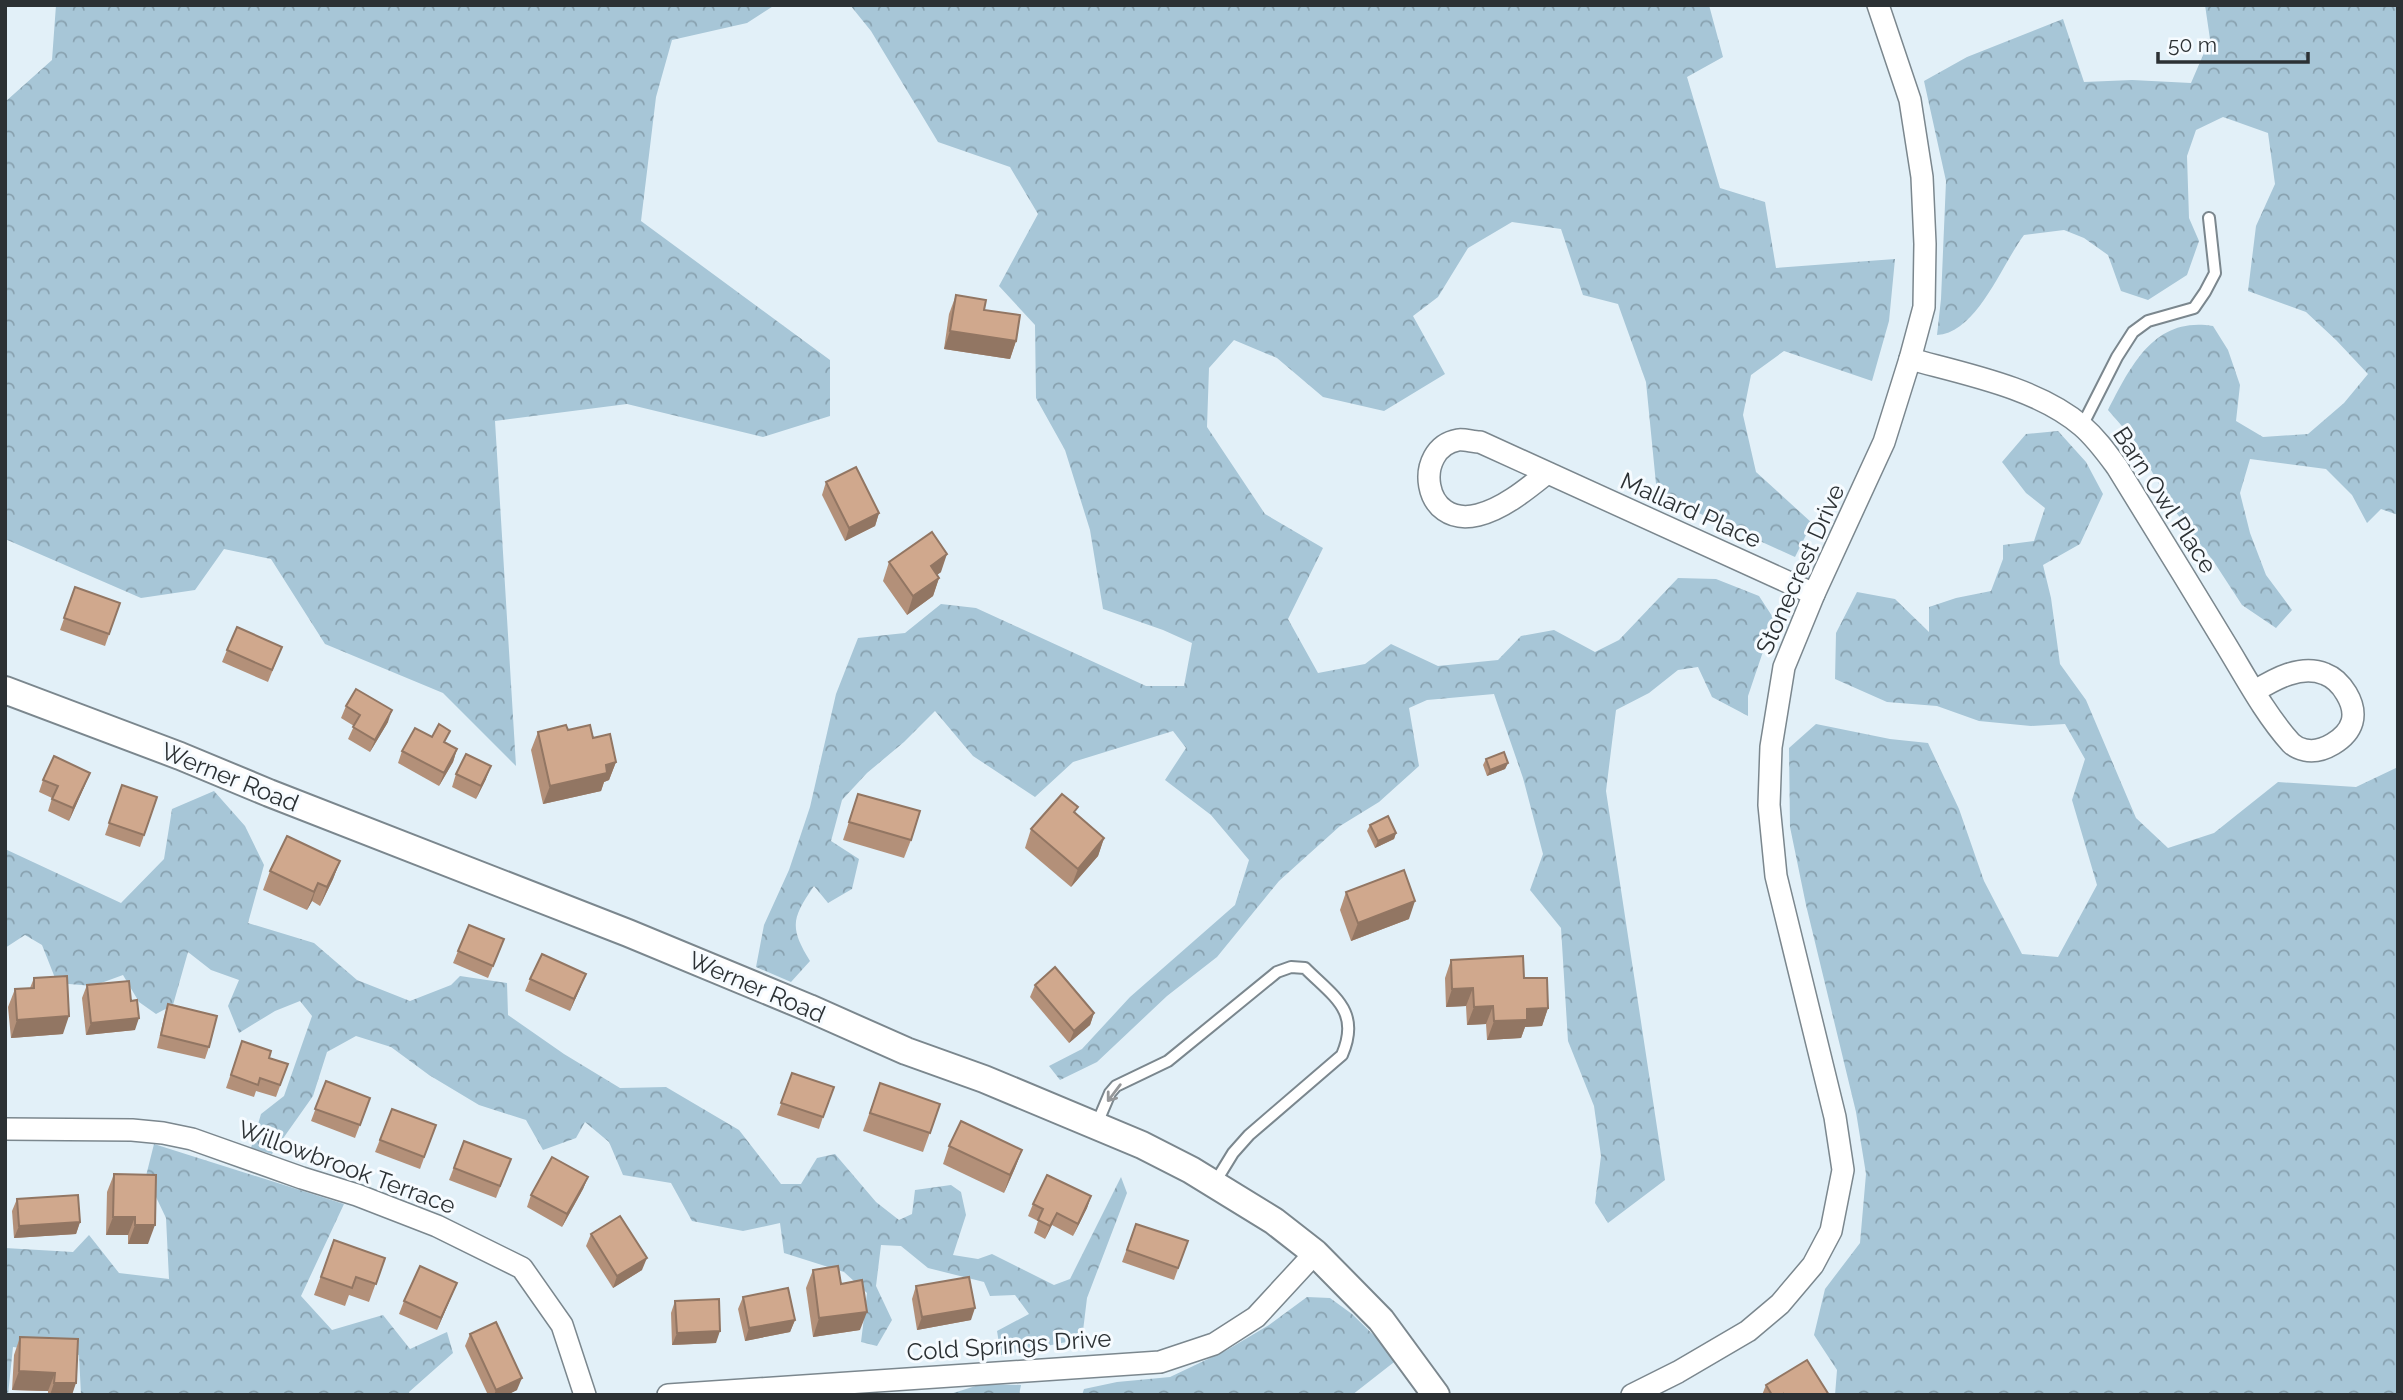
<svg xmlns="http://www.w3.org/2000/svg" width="2403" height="1400" font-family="Raleway,sans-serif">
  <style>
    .forest { fill: url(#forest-crowns) }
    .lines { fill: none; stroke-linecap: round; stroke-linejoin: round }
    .service-casing { stroke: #7b878e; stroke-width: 14 }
    .minor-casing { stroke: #7b878e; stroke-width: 24 }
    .tertiary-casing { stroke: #7b878e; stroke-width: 30 }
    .service { stroke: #fff; stroke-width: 10 }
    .minor { stroke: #fff; stroke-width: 21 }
    .tertiary { stroke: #fff; stroke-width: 26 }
    .wall { fill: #b39079 }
    .shaded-wall { fill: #927663 }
    .building { fill: #d0a88d; stroke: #927663; stroke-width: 2 }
    .oneway { stroke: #96989a }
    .labels { text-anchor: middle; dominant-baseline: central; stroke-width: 6; stroke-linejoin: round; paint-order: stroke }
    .street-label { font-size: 24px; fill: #2c3134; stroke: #f6fbff }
  </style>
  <defs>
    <pattern id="forest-crowns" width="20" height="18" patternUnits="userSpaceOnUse" patternTransform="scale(1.75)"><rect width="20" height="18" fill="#a7c6d7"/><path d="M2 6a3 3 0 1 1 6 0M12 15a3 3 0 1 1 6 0" fill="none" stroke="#88a1af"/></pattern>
  </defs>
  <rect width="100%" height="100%" fill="#e2f0f8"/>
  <g class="forest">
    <polygon points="56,5 775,5 747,23 672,40 656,97 641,221 830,360 830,416 763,437 627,404 495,421 516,766 443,693 325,644 271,559 224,549 195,590 141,598 5,539 5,102 52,60"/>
    <path d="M850 5H1709L1723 57 1687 77 1720 188 1765 202 1776 268 1895 259 1889 321 1872 381 1784 351 1751 375 1743 415 1756 472 1812 523 1795 557 1657 494 1646 382 1618 304 1583 295 1561 229 1512 222 1468 248 1438 297 1413 316 1445 374 1384 411 1323 397 1277 358 1234 340 1209 368 1207 427 1265 514 1323 548 1288 619 1318 673 1365 664 1391 644 1438 666 1498 660 1521 636 1554 630 1595 652 1619 640 1678 578 1716 579 1759 596 1774 619 1748 696V716L1712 697 1698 667 1678 670 1649 693 1616 710 1606 791 1665 1180 1608 1223 1595 1203 1601 1156 1594 1106 1568 1041 1561 928 1530 890 1543 854 1523 778 1494 694 1427 700 1409 708 1419 766 1379 802 1340 826 1279 881 1217 957 1167 996 1097 1062 1060 1080 1049 1066 1082 1049 1130 997 1235 905 1249 860 1211 815 1165 780 1186 748 1173 731 1073 762 1035 797 973 756 935 711 904 742 867 773 842 800 831 841 859 859 852 889 828 903 814 886C792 918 789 927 810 961L791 982 756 967 764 925 789 870 810 807 836 694 858 638 905 633 941 604 976 608 1146 686H1184L1192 643 1163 630 1103 609 1090 530 1065 450 1036 398 1035 325 999 286 1038 214 1010 167 938 142 871 31Z"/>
    <path d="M2205 5H2398V515L2381 509 2367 523 2352 495 2326 469 2250 459 2240 493 2250 533 2266 575 2292 610 2276 628 2242 605 2214 562 2172 507 2134 440 2108 410C2131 366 2154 316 2213 326L2228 350 2240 385 2236 421 2263 437 2308 434 2344 403 2368 374 2336 340 2306 312 2248 291 2256 226 2275 184 2268 133 2223 117 2196 130 2187 156 2189 218 2199 241 2187 275 2148 300 2121 291 2108 255 2084 238 2064 230 2024 235C2002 264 1977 333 1937 335L1941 299 1946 181 1924 81 1967 57 2063 19 2084 82 2132 80 2191 83 2210 39Z"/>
    <polygon points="2058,431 2086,462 2103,494 2080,544 2043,565 2051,598 2060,664 2086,700 2136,818 2168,848 2214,833 2278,782 2356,787 2398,767 2398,1395 1835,1395 1837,1370 1814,1335 1825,1289 1860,1243 1866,1174 1856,1112 1806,905 1790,827 1789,748 1816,724 1890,739 1928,743 1959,809 1984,881 2022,954 2058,957 2097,885 2072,800 2085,759 2065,724 2031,726 1979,721 1937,706 1887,702 1835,679 1836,633 1857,592 1895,599 1929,632 1929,607 1956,598 1991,591 2003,559 2003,545 2034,541 2045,508 2026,493 2002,462 2026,434"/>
    <polygon points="214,791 245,826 264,865 248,923 314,943 357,980 410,1001 451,985 460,976 507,983 508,1015 564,1054 620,1088 666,1087 739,1130 781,1184 801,1184 817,1158 835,1154 876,1202 899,1220 912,1214 915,1190 951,1185 961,1192 966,1215 953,1255 978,1259 992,1254 1054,1285 1070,1279 1121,1177 1127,1193 1087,1298 1082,1339 1001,1355 997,1331 1029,1314 1015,1295 990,1296 984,1282 928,1268 901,1246 881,1245 876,1286 892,1320 877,1346 861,1342 867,1293 844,1272 784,1253 780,1223 743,1231 692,1221 671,1183 623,1175 609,1142 585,1122 576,1138 543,1150 526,1120 479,1105 429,1075 391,1047 356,1036 327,1052 313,1096 272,1154 251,1148 261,1114 284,1096 312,1016 300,1001 275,1011 239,1033 228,1006 239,980 211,970 188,952 173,1005 156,1014 139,1002 123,975 93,986 57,983 42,945 25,935 5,948 5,849 121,903 164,859 172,809"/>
    <polygon points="154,1144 344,1204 301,1296 332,1330 383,1315 410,1349 447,1332 453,1353 409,1392 410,1395 81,1395 79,1355 13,1347 8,1395 5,1395 5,1248 73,1252 89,1235 119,1273 169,1279 166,1218 146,1176"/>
    <polygon points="1307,1297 1330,1298 1352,1314 1398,1359 1352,1395 1082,1395 1084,1389 1117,1382 1170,1377 1227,1350 1269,1325"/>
    <polygon points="982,1384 1021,1385 1019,1395 947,1395"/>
  </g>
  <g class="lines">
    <g class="service-casing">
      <g id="service">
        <polyline points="2082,426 2117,357 2133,332 2148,321 2194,308 2205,292 2215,273 2209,218"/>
        <path d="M1096 1126 1110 1093 1116 1086 1168 1061 1277 972 1291 967 1305 968C1334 997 1361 1011 1342 1055L1249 1135 1233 1153 1214 1184"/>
      </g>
    </g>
    <g class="minor-casing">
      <g id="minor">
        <path d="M1910 359C1965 374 2038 388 2082 426 2096 438 2106 452 2117 467 2153 525 2188 582 2223 640 2244 674 2264 713 2291 743 2294 746 2300 749 2305 750 2322 754 2347 739 2352 722 2357 704 2341 680 2325 674 2301 664 2275 679 2255 691"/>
        <path d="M1547 473C1527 489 1503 509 1478 515 1421 529 1413 448 1458 440 1464 439 1473 442 1480 442L1814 594"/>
        <polyline points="5,1129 132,1130 163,1133 192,1139 302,1178 357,1195 437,1226 522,1268 562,1325 585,1395"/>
        <polyline points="668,1395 1160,1362 1214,1344 1256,1317 1315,1253"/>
        <polyline points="1632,1395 1678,1372 1748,1331 1780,1304 1813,1265 1831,1231 1843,1170 1835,1117 1776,876 1769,805 1771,747 1784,667 1814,594 1884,442 1910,359 1924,307 1925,244 1922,177 1910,100 1878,5"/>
      </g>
    </g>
    <g class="tertiary-casing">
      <polyline id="tertiary" points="5,690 180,756 269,793 628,933 809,1008 906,1051 984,1079 1142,1145 1191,1170 1274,1221 1315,1253 1381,1320 1436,1395"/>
    </g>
    <use href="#service" class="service"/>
    <use href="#minor" class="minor"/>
    <use href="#tertiary" class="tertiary"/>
  </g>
  <g class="wall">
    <polygon points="956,295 984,310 1016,341 1010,359 944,349 949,314"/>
    <polygon points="826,482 879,513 875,526 845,541 822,495"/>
    <polygon points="889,562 941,572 937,575 939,578 933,596 907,615 883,581"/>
    <polygon points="75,587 120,603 105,646 60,630"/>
    <polygon points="282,647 268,682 222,662 227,650"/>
    <polygon points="346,706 388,722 370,752 348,739 354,726 341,718"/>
    <polygon points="568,730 593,738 616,762 609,780 604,782 601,791 543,804 531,750 538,732"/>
    <polygon points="432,737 457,749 453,762 439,786 398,763 402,751"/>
    <polygon points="1486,759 1508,763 1505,769 1487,776 1483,765"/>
    <polygon points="456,774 486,779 476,799 452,787"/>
    <polygon points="43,780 85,785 69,821 48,811 52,798 39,792"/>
    <polygon points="122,785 157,797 140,847 105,835"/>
    <polygon points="858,794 911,840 904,858 843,840"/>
    <polygon points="1370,825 1396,833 1394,839 1375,848 1367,831"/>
    <polygon points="1031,829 1104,838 1098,856 1071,887 1025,848"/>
    <polygon points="340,861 333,879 320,906 312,901 307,910 263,890 270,871"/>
    <polygon points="1346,892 1409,919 1351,941 1340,910"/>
    <polygon points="458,951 499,952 488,978 453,963"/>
    <polygon points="1451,960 1524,978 1548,1008 1542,1026 1525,1027 1521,1038 1487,1040 1486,1024 1467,1025 1466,1006 1446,1007 1445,978"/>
    <polygon points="34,978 63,1034 11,1038 8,1007 15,989 30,988"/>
    <polygon points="530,979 581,986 570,1011 525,991"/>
    <polygon points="87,985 135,1030 86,1035 82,998"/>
    <polygon points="1035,985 1094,1013 1090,1025 1069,1043 1030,997"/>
    <polygon points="168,1004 209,1047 205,1059 157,1048 164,1017"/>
    <polygon points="242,1041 269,1058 288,1064 276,1097 256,1091 254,1097 226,1088"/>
    <polygon points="792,1073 823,1117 819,1129 777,1115"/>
    <polygon points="326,1081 370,1098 355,1138 311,1121"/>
    <polygon points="880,1083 940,1104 923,1152 863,1131"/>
    <polygon points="392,1109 436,1125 420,1169 375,1152"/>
    <polygon points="464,1141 511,1159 496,1198 449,1180"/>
    <polygon points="949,1146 1022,1150 1015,1168 1004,1193 943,1164"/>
    <polygon points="114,1174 148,1244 128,1244 128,1235 106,1235 107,1192"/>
    <polygon points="588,1177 583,1189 562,1227 527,1207 531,1195"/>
    <polygon points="1091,1196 1087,1208 1073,1236 1052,1225 1045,1239 1034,1233 1038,1221 1028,1216 1033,1204"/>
    <polygon points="17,1199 80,1222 76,1234 14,1238 12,1211"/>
    <polygon points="1136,1224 1188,1241 1174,1280 1122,1262"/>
    <polygon points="591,1234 642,1270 613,1288 586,1246"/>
    <polygon points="334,1240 385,1258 369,1302 349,1295 345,1306 314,1295"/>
    <polygon points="813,1270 841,1284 860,1330 813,1337 806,1288"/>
    <polygon points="457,1283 437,1330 399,1314 404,1301"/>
    <polygon points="916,1286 971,1320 917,1330 912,1299"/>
    <polygon points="743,1297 795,1320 790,1332 745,1341 738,1309"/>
    <polygon points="675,1301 716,1343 672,1345 671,1313"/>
    <polygon points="470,1334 517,1390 507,1395 488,1395 465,1346"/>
    <polygon points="20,1337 78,1339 72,1395 48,1395 48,1391 12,1390 14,1355"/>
    <polygon points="1766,1385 1829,1395 1762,1395"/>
  </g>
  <g class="shaded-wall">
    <polygon points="950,331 1016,341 1010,359 944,349"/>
    <polygon points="879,513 875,526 845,541 849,528"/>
    <polygon points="947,554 941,572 924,584 931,566"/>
    <polygon points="939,578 933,596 907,615 913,596"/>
    <polygon points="392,710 388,722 370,752 375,740"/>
    <polygon points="457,749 453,762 439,786 444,773"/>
    <polygon points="616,762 609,780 604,782 601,791 543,804 550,786 606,765"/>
    <polygon points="1508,763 1505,769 1487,776 1490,770"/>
    <polygon points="491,766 486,779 476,799 481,786"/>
    <polygon points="90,773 85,785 69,821 73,808"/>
    <polygon points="1396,833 1394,839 1375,848 1378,841"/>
    <polygon points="1104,838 1098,856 1071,887 1078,869"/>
    <polygon points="340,861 333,879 320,906 327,887"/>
    <polygon points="318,883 312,901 307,910 314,892"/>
    <polygon points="1415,901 1409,919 1351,941 1358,923"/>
    <polygon points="586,974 581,986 570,1011 574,999"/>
    <polygon points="1473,988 1466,1006 1446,1007 1452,989"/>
    <polygon points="1493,1006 1486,1024 1467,1025 1474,1007"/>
    <polygon points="1548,1008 1542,1026 1525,1027 1521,1038 1487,1040 1494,1021 1527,1009"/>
    <polygon points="1094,1013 1090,1025 1069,1043 1074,1031"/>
    <polygon points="69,1016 63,1034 11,1038 17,1020"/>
    <polygon points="139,1018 135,1030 86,1035 91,1023"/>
    <polygon points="1022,1150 1015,1168 1004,1193 1010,1175"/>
    <polygon points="588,1177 583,1189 562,1227 567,1214"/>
    <polygon points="1091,1196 1087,1208 1073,1236 1078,1224"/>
    <polygon points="1057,1213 1052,1225 1045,1239 1050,1226"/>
    <polygon points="113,1217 135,1217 128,1235 106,1235"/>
    <polygon points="80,1222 76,1234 14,1238 19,1226"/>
    <polygon points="135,1225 155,1225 148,1244 128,1244"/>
    <polygon points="647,1258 642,1270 613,1288 617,1276"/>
    <polygon points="457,1283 452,1295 437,1330 441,1318"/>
    <polygon points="975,1308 971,1320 917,1330 922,1317"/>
    <polygon points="867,1312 860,1330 813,1337 819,1318"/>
    <polygon points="795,1320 790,1332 745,1341 749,1328"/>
    <polygon points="720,1331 716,1343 672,1345 677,1333"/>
    <polygon points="19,1371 55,1373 48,1391 12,1390"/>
    <polygon points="522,1378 517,1390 507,1395 494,1395 496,1390"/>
    <polygon points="54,1383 76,1383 72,1395 50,1395"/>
  </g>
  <g class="building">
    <polygon points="956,295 986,300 984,310 1020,315 1016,341 950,331"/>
    <polygon points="856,467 879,513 849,528 826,482"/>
    <polygon points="932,532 947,554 931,566 939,578 913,596 889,562"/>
    <polygon points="75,587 120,603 109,634 64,618"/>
    <polygon points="237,627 282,647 272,670 227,650"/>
    <polygon points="356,689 392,710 375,740 353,727 360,715 346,706"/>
    <polygon points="439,724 450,731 444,742 457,749 444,773 402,751 415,728 432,737"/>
    <polygon points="566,725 568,730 590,725 593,738 610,734 616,762 606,765 607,773 550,786 538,732"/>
    <polygon points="1504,752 1508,763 1490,770 1486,759"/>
    <polygon points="466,754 491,766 481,786 456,774"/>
    <polygon points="54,756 90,773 73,808 52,799 58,786 43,780"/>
    <polygon points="122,785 157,797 144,835 109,823"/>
    <polygon points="858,794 920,811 911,840 849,822"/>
    <polygon points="1062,794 1078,807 1074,812 1104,838 1078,869 1031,829"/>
    <polygon points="1388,816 1396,833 1378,841 1370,825"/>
    <polygon points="287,836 340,861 327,887 318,883 314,892 270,871"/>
    <polygon points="1404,870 1415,901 1358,923 1346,892"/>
    <polygon points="469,925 504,939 493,966 458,951"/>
    <polygon points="542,954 586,974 574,999 530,979"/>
    <polygon points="1523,956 1524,978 1547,978 1548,1008 1527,1009 1527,1020 1494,1021 1493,1006 1474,1007 1473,988 1452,989 1451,960"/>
    <polygon points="1055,967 1094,1013 1074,1031 1035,985"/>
    <polygon points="67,976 69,1016 17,1020 15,989 34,988 34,978"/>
    <polygon points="129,981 131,1001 137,1000 139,1018 91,1023 87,985"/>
    <polygon points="168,1004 217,1016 209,1047 161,1035"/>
    <polygon points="242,1041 271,1051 269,1058 288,1064 280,1085 260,1078 258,1085 231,1075"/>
    <polygon points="792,1073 834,1087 823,1117 781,1103"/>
    <polygon points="326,1081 370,1098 360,1125 315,1109"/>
    <polygon points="880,1083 940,1104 930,1133 870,1113"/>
    <polygon points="392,1109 436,1125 424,1157 380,1140"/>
    <polygon points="961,1121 1022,1150 1010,1175 949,1146"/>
    <polygon points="464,1141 511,1159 500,1186 454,1168"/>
    <polygon points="552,1157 588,1177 567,1214 531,1195"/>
    <polygon points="114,1174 156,1175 155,1225 135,1225 135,1217 113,1217"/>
    <polygon points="1047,1175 1091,1196 1078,1224 1057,1213 1050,1226 1038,1220 1043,1209 1033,1204"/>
    <polygon points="78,1195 80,1222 19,1226 17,1199"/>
    <polygon points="620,1216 647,1258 617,1276 591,1234"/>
    <polygon points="1136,1224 1188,1241 1178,1268 1127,1250"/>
    <polygon points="334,1240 385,1258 376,1284 356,1277 352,1288 321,1277"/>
    <polygon points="420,1266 457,1283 441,1318 404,1301"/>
    <polygon points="838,1266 841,1284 862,1280 867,1312 819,1318 813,1270"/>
    <polygon points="969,1277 975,1308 922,1317 916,1286"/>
    <polygon points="788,1288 795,1320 749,1328 743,1297"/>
    <polygon points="719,1299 720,1331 677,1333 675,1301"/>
    <polygon points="496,1322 522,1378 496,1390 470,1334"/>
    <polygon points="20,1337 78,1339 76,1383 54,1383 55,1373 19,1371"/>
    <polygon points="1807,1360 1829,1395 1783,1395 1783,1394 1781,1395 1772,1395 1766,1385"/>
  </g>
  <defs><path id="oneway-shaft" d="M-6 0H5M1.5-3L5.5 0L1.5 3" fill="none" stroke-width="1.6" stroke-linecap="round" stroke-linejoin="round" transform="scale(1.75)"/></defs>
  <use class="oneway" href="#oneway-shaft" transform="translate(1114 1093) rotate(127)"/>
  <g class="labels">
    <g class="street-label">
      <text transform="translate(2165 500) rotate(57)">Barn Owl Place</text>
      <text transform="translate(1691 510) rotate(24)">Mallard Place</text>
      <text transform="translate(1800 569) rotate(-66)">Stonecrest Drive</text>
      <text transform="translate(230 777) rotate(22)">Werner Road</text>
      <text transform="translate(757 987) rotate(23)">Werner Road</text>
      <text transform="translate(347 1167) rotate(20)">Willowbrook Terrace</text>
      <text transform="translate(1009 1345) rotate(-4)">Cold Springs Drive</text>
    </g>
  </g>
  <rect width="2403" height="1400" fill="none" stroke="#2c3134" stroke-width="14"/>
  <path d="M2158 52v10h150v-10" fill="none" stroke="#2c3134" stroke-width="3.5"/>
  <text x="2168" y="52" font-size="21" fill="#2c3134" stroke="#f6fbff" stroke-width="5" paint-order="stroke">50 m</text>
</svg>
